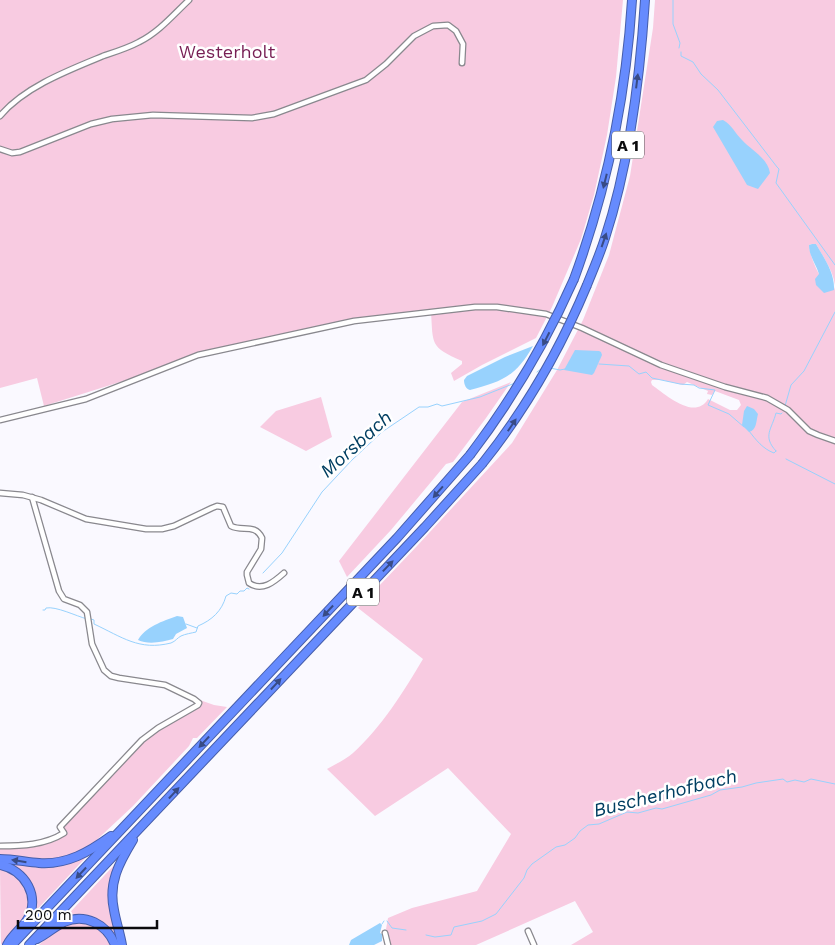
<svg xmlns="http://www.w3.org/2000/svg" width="835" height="945" font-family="'Work Sans',sans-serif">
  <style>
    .green { fill: #f8cbe1; fill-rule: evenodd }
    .water { fill: #98d2fd }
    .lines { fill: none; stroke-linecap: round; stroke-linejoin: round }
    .stream { stroke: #98d2fd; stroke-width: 1 }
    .minor-casing { stroke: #89888e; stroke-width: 7 }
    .motorway-casing { stroke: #465eaa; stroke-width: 10 }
    .minor { stroke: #fff; stroke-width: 4.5 }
    .motorway { stroke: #668bfe; stroke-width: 8 }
    .motorway-bridge-casing { stroke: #465eaa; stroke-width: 10; stroke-linecap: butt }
    .motorway-bridge { stroke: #668bfe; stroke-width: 8 }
    .oneway { fill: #384b86 }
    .labels { text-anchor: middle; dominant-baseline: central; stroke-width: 5; stroke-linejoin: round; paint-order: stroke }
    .shield { fill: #fff; stroke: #545456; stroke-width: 1 }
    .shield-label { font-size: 16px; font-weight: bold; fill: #0b0b0d }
    .park-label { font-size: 18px; fill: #771e54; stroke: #fff }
    .water-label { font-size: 19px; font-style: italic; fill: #003e61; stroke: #fff }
  </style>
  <rect width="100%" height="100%" fill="#faf9ff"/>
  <g class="green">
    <path d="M0 0H623L616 77 607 135 594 195 581 239 552 307 536 338 482 365 454 381 451 373 462 364V361C430 347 433 345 431 311L354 319 185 357 139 376 44 406 37 378 0 388Z"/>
    <path d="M655 0H835V285C832 268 824 259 816 244H812L809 245C809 252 816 270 820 275 823 281 829 285 834 290L835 287V945H571L593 932 575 901 476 945H390L386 929 388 918 412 908 477 891 511 834 448 768 375 816 327 769C336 764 346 759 353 753 381 728 404 691 423 659L358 608 417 546 512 443 557 370 583 320 609 255 630 176 653 28ZM652 380H662L683 385 687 382 708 391 707 394 712 395 715 391 739 400 741 405 737 410H730L708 399C695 421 666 395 652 385L651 382Z"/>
    <polygon points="511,382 486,418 453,462 446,464 391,530 347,577 339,561 462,402"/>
    <polygon points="321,397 332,437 306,451 260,427 276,411"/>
    <path d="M197 699 214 705 227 707 197 738H193L189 746 133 806 88 848 78 854 46 861 0 856V848C25 846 45 845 68 833L63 828 64 825 148 737 179 717 200 706 201 702Z"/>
    <polygon points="89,854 31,916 31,888 0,863 8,861 35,865"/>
    <polygon points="117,862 112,878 120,945 101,923 61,922"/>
    <path d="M0 869C20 873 34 894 27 914 23 923 8 938 1 945Z"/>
    <path d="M82 921 102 929 113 945H39C54 930 61 925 82 921Z"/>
  </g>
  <g class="water">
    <path d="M723 120C732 125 735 133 742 140 751 150 768 158 770 173L758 189 747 185 713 127 717 121Z"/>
    <path d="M812 244H816C824 258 835 273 834 290L824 293 816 285 815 279 819 274C816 264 809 256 809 245Z"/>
    <path d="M533 346C516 376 503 381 470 390 466 389 464 385 464 380L467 376 505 357Z"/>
    <polygon points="575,350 599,351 601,352 602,355 594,373 592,375 564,370"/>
    <path d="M747 406 754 409 758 414C756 421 757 430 749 432L742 425 744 411Z"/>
    <path d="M177 616 183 617 187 628 176 634 173 639C163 642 148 645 138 640 145 627 163 621 177 616Z"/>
    <polygon points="380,923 382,925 380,933 382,934 382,941 374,945 349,945 351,940"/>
  </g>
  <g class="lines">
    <g class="stream">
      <polyline points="673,0 673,24 680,43 679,48"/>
      <polyline points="681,52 681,56 693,62 701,74 718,90 777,167 779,169 776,183 835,265"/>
      <polyline points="599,364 629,366 639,374 646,372 652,378 680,384 694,385 699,388 715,390 708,405 729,414 744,427"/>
      <polyline points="550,368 560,370 565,369"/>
      <polyline points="537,372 541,369"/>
      <polyline points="785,406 791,385 804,371 835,312"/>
      <path d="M749 431C756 440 763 449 774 453L776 451"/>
      <path d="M776 451C762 436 772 429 776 413L781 414 782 413"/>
      <polyline points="786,459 835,484"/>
      <polyline points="263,573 282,553 322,492 352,460 382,432 419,407 428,407 437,404 442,406 480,397 515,383"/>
      <path d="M43 610H45L46 608C56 606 76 616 87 619"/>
      <path d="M91 619 94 620V624C122 637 139 651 171 643 176 641 177 638 181 636 185 634 192 633 196 632L198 626C212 620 222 611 226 596L231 593 237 594 240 591H244L247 588 249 589"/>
      <polyline points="186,624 197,628"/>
      <polyline points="387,921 392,928 406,930"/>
      <polyline points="382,924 384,921"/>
      <polyline points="426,935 435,937 451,935 454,927 482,921 496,914 524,878 527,870 532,864 556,847 565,845 575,838 580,831 588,825 599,824 627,812 638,813 656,808 662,809 711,795 720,790 742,787 756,783 783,779 787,782 795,780 804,782 811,779 835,784"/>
    </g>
    <g class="minor-casing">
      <g id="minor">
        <path d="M0 116C24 87 69 70 103 56 115 52 128 48 139 42 159 32 173 15 189 0"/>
        <polyline points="0,149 12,153 20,152 91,124 112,119 153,115 252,118 274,114 366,80 386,64 414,36 433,26 448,25 456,31 463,44 462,63"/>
        <polyline points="0,420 86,399 198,355 354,321 475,307 497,307 546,314 582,328 661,365 725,387 767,398 788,410 809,431 818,435 835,441"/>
        <path d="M0 493 23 495 41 500 86 519 146 529H162L174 526 212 508 217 506 223 507 231 526C242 532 255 523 262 538L261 549 247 572V575L249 583C262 592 274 582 284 573"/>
        <path d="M0 846C22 846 45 845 64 833L60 827 142 740 158 728 198 705 199 703 194 699 165 685 119 678 111 676 104 670 92 644 87 612 80 605 64 599 59 591 32 497"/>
        <polyline points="528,931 534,945"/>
        <polyline points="385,933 388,945"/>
      </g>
    </g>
    <g class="motorway-casing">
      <g id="motorway">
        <path d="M574 279C607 189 626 96 632 0"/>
        <path d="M587 285C593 270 600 254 605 238 629 165 640 77 645 0"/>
        <path d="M0 859C13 859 26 862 39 863 67 865 89 852 111 836"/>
        <path d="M0 865C25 870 41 897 27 920 21 929 12 935 7 945"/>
        <path d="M37 939C47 934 54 927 64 922 85 913 107 924 115 945"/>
        <polyline points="12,945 397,538 470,455"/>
        <polyline points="29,945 425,527 482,464"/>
        <path d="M122 945C120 933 116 922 114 910 108 883 119 863 133 840"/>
      </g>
    </g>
    <use href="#minor" class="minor"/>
    <use href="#motorway" class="motorway"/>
    <g class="motorway-bridge-casing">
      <g id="motorway-bridge">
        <path d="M470 455C512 400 546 342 574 279"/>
        <path d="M482 464C526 409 560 350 587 285"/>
      </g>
    </g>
    <use href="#motorway-bridge" class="motorway-bridge"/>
  </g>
  <defs><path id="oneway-solid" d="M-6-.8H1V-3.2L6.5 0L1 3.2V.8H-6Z" transform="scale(1.25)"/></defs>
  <g class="oneway">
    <use href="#oneway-solid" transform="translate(637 81) rotate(-83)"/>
    <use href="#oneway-solid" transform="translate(605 181) rotate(104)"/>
    <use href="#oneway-solid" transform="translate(604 240) rotate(-71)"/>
    <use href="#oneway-solid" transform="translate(546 339) rotate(117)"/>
    <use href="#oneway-solid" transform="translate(512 425) rotate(-56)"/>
    <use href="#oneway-solid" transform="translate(438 492) rotate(131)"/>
    <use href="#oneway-solid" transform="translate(388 566) rotate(-46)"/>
    <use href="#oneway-solid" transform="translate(328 611) rotate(133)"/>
    <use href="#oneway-solid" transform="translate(276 684) rotate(-47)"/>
    <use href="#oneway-solid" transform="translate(204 742) rotate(133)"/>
    <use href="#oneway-solid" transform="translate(174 793) rotate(-47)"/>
    <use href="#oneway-solid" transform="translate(19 861) rotate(-171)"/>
    <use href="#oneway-solid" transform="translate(81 873) rotate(133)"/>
  </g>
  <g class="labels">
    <g class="shield">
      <rect x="612" y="131.5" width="32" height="27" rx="4"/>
      <rect x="347" y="578.5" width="32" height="27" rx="4"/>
    </g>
    <g class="shield-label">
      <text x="628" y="145">A 1</text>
      <text x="363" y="592">A 1</text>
    </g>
    <g class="park-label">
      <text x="227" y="51">Westerholt</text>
    </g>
    <g class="water-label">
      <text transform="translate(356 444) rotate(-42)">Morsbach</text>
      <text transform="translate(665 793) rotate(-14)">Buscherhofbach</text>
    </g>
  </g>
  <path d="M18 920v8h139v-8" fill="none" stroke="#0b0b0d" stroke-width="2.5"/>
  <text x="25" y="920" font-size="15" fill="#0b0b0d" stroke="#ffffff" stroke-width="4" paint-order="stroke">200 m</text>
</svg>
